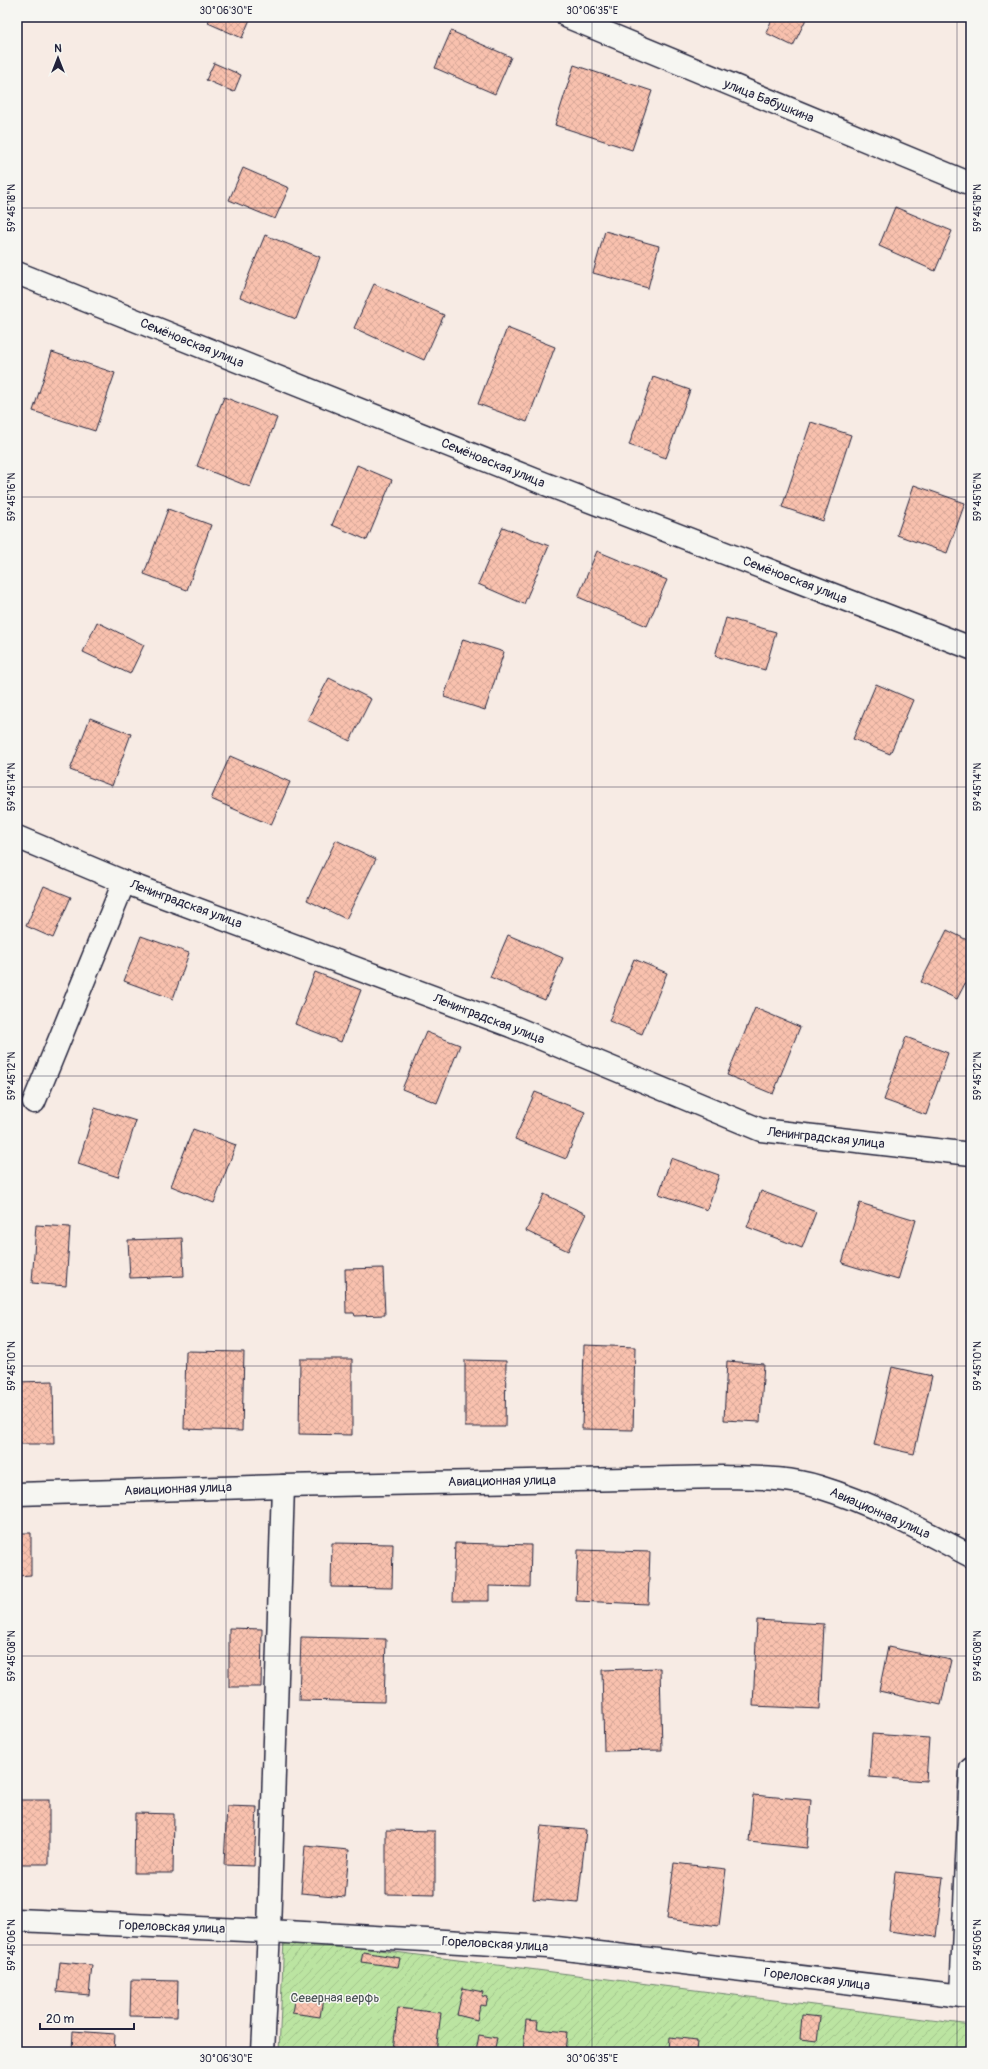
<svg xmlns="http://www.w3.org/2000/svg" width="988" height="2069" font-family="Pangolin,sans-serif">
  <style>
    .garden { fill: url(#garden-furrows); stroke: #6e836e }
    .building { fill: url(#building-cross-hatch); stroke: #22223b }
    .lines { fill: none; stroke-linecap: round; stroke-linejoin: round }
    .minor-casing { stroke: #22223b; stroke-width: 25 }
    .minor { stroke: #f6f6f2; stroke-width: 22 }
    .ticks { fill: none; stroke: #22223b; stroke-width: 1; stroke-opacity: 0.45 }
    .labels { text-anchor: middle; dominant-baseline: central; stroke-width: 3; stroke-linejoin: round; paint-order: stroke }
    .street-label { font-size: 13px; fill: #22223b; stroke: #f6f6f2 }
    .park-label { font-size: 13px; fill: #485254; stroke: #f6f6f2 }
    .neatline { fill: none; stroke: #22223b; stroke-width: 1.5 }
    .ticks-label { font-size: 10px; text-anchor: middle; fill: #22223b }
  </style>
  <defs>
    <pattern id="garden-furrows" width="10" height="10" patternUnits="userSpaceOnUse"><rect width="10" height="10" fill="#bbe4a1"/><path d="M-1 1l2-2M0 10L10 0M9 11l2-2" fill="none" stroke="#a0c38c"/></pattern>
    <pattern id="building-cross-hatch" width="8" height="8" patternUnits="userSpaceOnUse"><rect width="8" height="8" fill="#f9c1ae"/><path d="M0 0l8 8M0 8l8-8" fill="none" stroke="#d5a697"/></pattern>
  </defs>
  <rect width="100%" height="100%" fill="#f7ebe4"/>
  <filter id="ink" filterUnits="userSpaceOnUse"><feTurbulence type="fractalNoise" baseFrequency=".025" numOctaves="2"/><feDisplacementMap in="SourceGraphic" scale="8" xChannelSelector="R" yChannelSelector="G"/><feConvolveMatrix kernelMatrix="1 2 1 2 8 2 1 2 1" color-interpolation-filters="sRGB"/></filter>
  <g filter="url(#ink)">
    <polygon class="garden" points="284,1938 971,2025 971,2052 279,2052"/>
    <g class="building">
      <polygon points="210,17 251,17 242,38 208,23"/>
      <polygon points="773,17 807,17 793,46 766,33"/>
      <polygon points="451,31 511,57 495,94 435,68"/>
      <polygon points="214,63 241,75 234,92 206,80"/>
      <polygon points="574,65 652,91 632,150 555,125"/>
      <polygon points="243,168 289,188 275,219 229,200"/>
      <polygon points="895,207 952,231 935,271 879,246"/>
      <polygon points="605,231 659,246 648,288 593,273"/>
      <polygon points="265,235 320,257 296,319 240,297"/>
      <polygon points="374,284 444,315 424,360 354,328"/>
      <polygon points="507,328 555,347 527,422 478,404"/>
      <polygon points="52,352 115,373 95,431 33,411"/>
      <polygon points="653,377 690,390 666,458 629,445"/>
      <polygon points="224,397 277,418 250,487 197,466"/>
      <polygon points="811,422 851,435 823,521 782,507"/>
      <polygon points="357,465 392,480 367,540 332,525"/>
      <polygon points="914,485 965,503 947,553 897,535"/>
      <polygon points="168,509 211,525 187,590 144,574"/>
      <polygon points="503,527 549,546 524,604 478,584"/>
      <polygon points="597,551 667,580 647,626 578,597"/>
      <polygon points="726,618 776,632 765,670 715,656"/>
      <polygon points="97,622 144,645 130,674 83,652"/>
      <polygon points="463,639 504,652 485,710 444,697"/>
      <polygon points="329,678 371,699 350,741 307,720"/>
      <polygon points="876,684 913,700 890,754 853,739"/>
      <polygon points="17,697 20,699 17,708"/>
      <polygon points="90,718 131,734 112,786 70,770"/>
      <polygon points="230,756 290,782 271,825 211,799"/>
      <polygon points="336,840 376,859 346,919 307,900"/>
      <polygon points="44,886 71,897 53,938 26,926"/>
      <polygon points="947,930 971,942 971,972 957,999 921,982"/>
      <polygon points="508,935 563,958 545,1000 490,977"/>
      <polygon points="141,936 189,953 173,999 124,981"/>
      <polygon points="634,959 667,973 642,1034 609,1021"/>
      <polygon points="315,972 361,990 341,1042 295,1024"/>
      <polygon points="755,1008 800,1027 773,1094 727,1075"/>
      <polygon points="426,1032 460,1045 437,1103 402,1089"/>
      <polygon points="906,1037 948,1053 926,1115 884,1100"/>
      <polygon points="971,1059 971,1072 967,1071"/>
      <polygon points="535,1092 585,1112 566,1159 515,1139"/>
      <polygon points="95,1108 136,1121 118,1177 78,1164"/>
      <polygon points="193,1129 236,1145 214,1203 171,1186"/>
      <polygon points="671,1158 719,1175 707,1210 659,1194"/>
      <polygon points="761,1191 816,1212 802,1248 747,1227"/>
      <polygon points="544,1194 586,1214 568,1251 526,1231"/>
      <polygon points="860,1203 916,1220 898,1280 842,1263"/>
      <polygon points="36,1225 70,1227 66,1286 32,1283"/>
      <polygon points="182,1238 184,1276 130,1278 128,1240"/>
      <polygon points="383,1268 385,1315 355,1316 354,1313 346,1313 345,1269"/>
      <polygon points="971,1303 971,1316 967,1314"/>
      <polygon points="584,1345 635,1347 633,1430 582,1429"/>
      <polygon points="186,1351 244,1352 242,1431 184,1429"/>
      <polygon points="300,1359 352,1359 352,1435 299,1434"/>
      <polygon points="465,1360 506,1361 505,1427 465,1427"/>
      <polygon points="727,1361 764,1364 760,1422 724,1420"/>
      <polygon points="892,1367 932,1376 914,1454 874,1445"/>
      <polygon points="53,1381 54,1444 17,1444 17,1382"/>
      <polygon points="17,1533 31,1533 31,1575 17,1576"/>
      <polygon points="332,1543 393,1544 392,1588 331,1587"/>
      <polygon points="455,1543 531,1545 530,1587 489,1586 489,1601 453,1601"/>
      <polygon points="578,1550 650,1552 648,1604 576,1601"/>
      <polygon points="757,1620 824,1624 820,1709 753,1706"/>
      <polygon points="229,1628 262,1629 261,1687 229,1687"/>
      <polygon points="301,1637 386,1639 384,1702 299,1700"/>
      <polygon points="888,1647 951,1660 941,1705 879,1691"/>
      <polygon points="660,1668 662,1750 604,1751 602,1670"/>
      <polygon points="872,1734 929,1738 926,1781 869,1777"/>
      <polygon points="753,1795 811,1800 807,1848 749,1842"/>
      <rect x="17" y="1800" width="32" height="64"/>
      <polygon points="227,1806 257,1807 254,1866 224,1865"/>
      <polygon points="135,1813 174,1814 173,1873 134,1873"/>
      <polygon points="541,1826 586,1830 578,1903 533,1899"/>
      <polygon points="386,1830 435,1831 435,1895 386,1894"/>
      <polygon points="305,1846 349,1850 345,1897 301,1893"/>
      <polygon points="674,1863 726,1869 719,1926 667,1919"/>
      <polygon points="895,1872 943,1877 936,1937 889,1931"/>
      <polygon points="363,1952 400,1958 398,1967 361,1962"/>
      <polygon points="60,1962 92,1965 89,1995 57,1992"/>
      <polygon points="131,1980 178,1981 177,2017 130,2016"/>
      <polygon points="463,1988 483,1992 482,1996 488,1997 486,2006 480,2005 477,2020 457,2015"/>
      <polygon points="295,1995 323,1998 320,2017 292,2013"/>
      <polygon points="398,2008 441,2013 436,2052 393,2050"/>
      <polygon points="802,2015 820,2017 817,2041 800,2039"/>
      <polygon points="526,2020 538,2021 537,2029 567,2032 565,2052 523,2052"/>
      <polygon points="73,2031 115,2034 114,2052 72,2052"/>
      <polygon points="479,2035 497,2038 494,2052 476,2052"/>
      <polygon points="670,2037 697,2040 696,2052 669,2052"/>
    </g>
    <g class="lines">
      <g class="minor-casing">
        <g id="minor">
          <polyline points="568,17 971,184"/>
          <polyline points="17,273 543,483 971,648"/>
          <polyline points="17,837 124,882 511,1026 761,1130 971,1154"/>
          <polyline points="34,1102 124,882"/>
          <path d="M17 1494 283 1486 722 1477C754 1478 788 1477 819 1487 872 1503 922 1530 971 1556"/>
          <polyline points="17,1920 269,1931 548,1947 971,1997"/>
          <polyline points="961,1996 971,1769"/>
          <polyline points="263,2052 269,1931 283,1486"/>
        </g>
      </g>
      <use href="#minor" class="minor"/>
    </g>
  </g>
  <path class="ticks" d="M226 17V2052M592 17V2052M957 17V2052M17 208H971M17 497H971M17 787H971M17 1076H971M17 1366H971M17 1656H971M17 1945H971"/>
  <g class="labels">
    <g class="street-label">
      <text transform="translate(769 101) rotate(22)">улица Бабушкина</text>
      <text transform="translate(192 343) rotate(22)">Семёновская улица</text>
      <text transform="translate(493 463) rotate(22)">Семёновская улица</text>
      <text transform="translate(795 580) rotate(21)">Семёновская улица</text>
      <text transform="translate(186 904) rotate(20)">Ленинградская улица</text>
      <text transform="translate(489 1019) rotate(21)">Ленинградская улица</text>
      <text transform="translate(826 1138) rotate(6)">Ленинградская улица</text>
      <text transform="translate(502 1481) rotate(-1)">Авиационная улица</text>
      <text transform="translate(178 1489) rotate(-2)">Авиационная улица</text>
      <text transform="translate(880 1513) rotate(24)">Авиационная улица</text>
      <text transform="translate(172 1927) rotate(2)">Гореловская улица</text>
      <text transform="translate(495 1944) rotate(3)">Гореловская улица</text>
      <text transform="translate(817 1979) rotate(7)">Гореловская улица</text>
    </g>
    <g class="park-label">
      <text x="335" y="1998">Северная верфь</text>
    </g>
  </g>
  <rect width="988" height="2069" fill="none" stroke="#f6f6f2" stroke-width="44"/>
  <g transform="translate(58 58)" stroke="#f6f6f2" stroke-width="3" paint-order="stroke">
  <path d="M0-3L7 15L0 10L-7 15Z" fill="#22223b"/>
  <text y="-6" font-size="11" font-weight="bold" text-anchor="middle" fill="#22223b">N</text>
  </g>
  <path d="M40 2023v6h94v-6" fill="none" stroke="#22223b" stroke-width="2"/>
  <text x="46" y="2023" font-size="12" fill="#22223b" stroke="#f6f6f2" stroke-width="3" paint-order="stroke">20 m</text>
  <rect x="22" y="22" width="944" height="2025" class="neatline"/>
  <g class="ticks-label">
    <text x="226" y="14">30°06'30"E</text>
    <text x="592" y="14">30°06'35"E</text>
    <text transform="translate(11 208) rotate(-90)" y="4">59°45'18"N</text>
    <text transform="translate(977 208) rotate(-90)" y="4">59°45'18"N</text>
    <text transform="translate(11 497) rotate(-90)" y="4">59°45'16"N</text>
    <text transform="translate(977 497) rotate(-90)" y="4">59°45'16"N</text>
    <text transform="translate(11 787) rotate(-90)" y="4">59°45'14"N</text>
    <text transform="translate(977 787) rotate(-90)" y="4">59°45'14"N</text>
    <text transform="translate(11 1076) rotate(-90)" y="4">59°45'12"N</text>
    <text transform="translate(977 1076) rotate(-90)" y="4">59°45'12"N</text>
    <text transform="translate(11 1366) rotate(-90)" y="4">59°45'10"N</text>
    <text transform="translate(977 1366) rotate(-90)" y="4">59°45'10"N</text>
    <text transform="translate(11 1656) rotate(-90)" y="4">59°45'08"N</text>
    <text transform="translate(977 1656) rotate(-90)" y="4">59°45'08"N</text>
    <text transform="translate(11 1945) rotate(-90)" y="4">59°45'06"N</text>
    <text transform="translate(977 1945) rotate(-90)" y="4">59°45'06"N</text>
    <text x="226" y="2062">30°06'30"E</text>
    <text x="592" y="2062">30°06'35"E</text>
  </g>
</svg>
